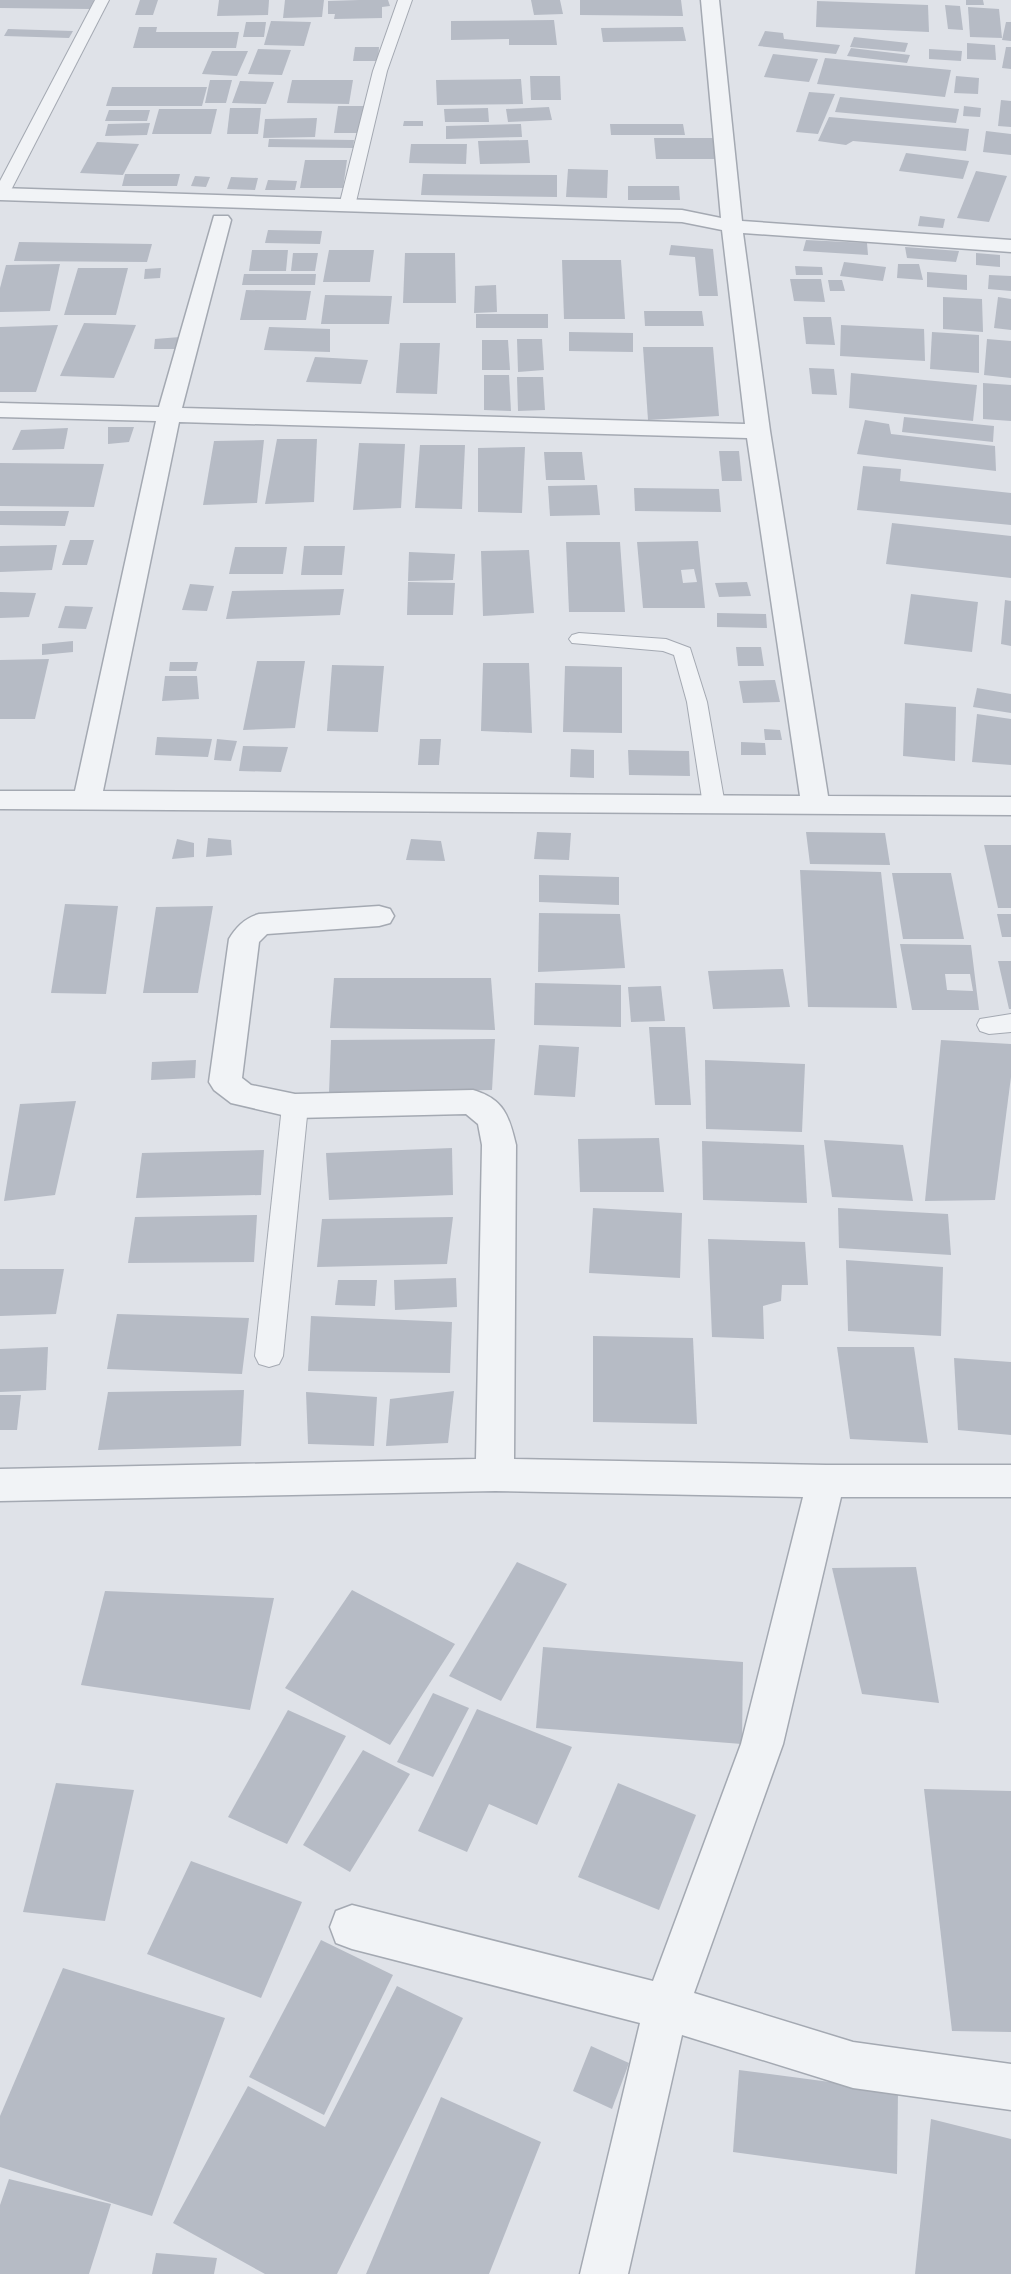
<svg xmlns="http://www.w3.org/2000/svg" width="1011" height="2274" font-family="'Fira Sans Condensed',sans-serif">
  <style>
    .building { fill: #b6bbc5; fill-rule: evenodd }
    .lines { fill: none; stroke-linecap: round; stroke-linejoin: round }
    .service-casing { stroke: #a4a9b2; stroke-width: 2 }
    .minor-casing { stroke: #a4a9b2; stroke-width: 3 }
    .service { fill: #f1f3f6; fill-rule: evenodd }
    .minor { fill: #f1f3f6; fill-rule: evenodd }
  </style>
  <rect width="100%" height="100%" fill="#dfe2e8"/>
  <g class="building">
    <polygon points="0,0 94,0 90,9 0,8"/>
    <polygon points="140,0 158,0 153,15 135,15"/>
    <polygon points="219,0 269,0 268,15 217,16"/>
    <polygon points="285,0 324,0 322,17 283,18"/>
    <polygon points="359,0 388,0 390,6 382,7 382,18 334,19 335,14 328,14 328,1"/>
    <polygon points="531,0 560,0 563,14 534,15"/>
    <polygon points="580,0 681,0 683,16 580,15"/>
    <polygon points="966,0 983,0 984,5 966,5"/>
    <polygon points="817,1 928,5 929,32 816,27"/>
    <polygon points="945,5 960,6 963,30 948,29"/>
    <polygon points="968,7 999,9 1002,38 970,37"/>
    <polygon points="554,20 557,45 509,45 509,39 451,40 451,21"/>
    <polygon points="271,21 311,22 304,46 264,45"/>
    <polygon points="246,22 266,22 264,37 243,37"/>
    <polygon points="1006,22 1011,22 1011,41 1002,40"/>
    <polygon points="139,27 157,27 156,32 239,32 236,48 133,48"/>
    <polygon points="683,27 686,41 603,42 601,28"/>
    <polygon points="8,29 73,31 69,38 4,36"/>
    <polygon points="765,31 783,33 784,39 840,45 836,54 758,46"/>
    <polygon points="854,37 908,43 905,52 850,47"/>
    <polygon points="967,43 995,45 996,60 967,59"/>
    <polygon points="355,47 379,47 378,61 353,61"/>
    <polygon points="1006,47 1011,47 1011,69 1002,68"/>
    <polygon points="851,48 910,55 907,63 847,56"/>
    <polygon points="258,49 291,50 282,75 248,74"/>
    <polygon points="929,49 962,51 961,61 929,59"/>
    <polygon points="212,51 248,51 237,76 202,74"/>
    <polygon points="773,54 818,59 809,82 764,77"/>
    <polygon points="825,58 951,70 945,97 817,84"/>
    <polygon points="530,76 560,76 561,100 531,100"/>
    <polygon points="956,76 979,78 978,94 954,93"/>
    <polygon points="521,79 523,104 437,105 436,80"/>
    <polygon points="210,80 232,80 226,103 205,103"/>
    <polygon points="292,80 353,80 349,104 287,103"/>
    <polygon points="240,81 274,82 266,104 232,103"/>
    <polygon points="112,87 207,87 202,106 106,106"/>
    <polygon points="809,92 835,94 818,134 796,132"/>
    <polygon points="840,97 959,109 956,123 835,112"/>
    <polygon points="1001,100 1011,101 1011,127 998,126"/>
    <polygon points="338,106 364,106 361,133 334,133"/>
    <polygon points="964,106 981,108 980,117 963,116"/>
    <polygon points="549,107 552,120 508,122 506,109"/>
    <polygon points="230,108 261,108 258,134 227,134"/>
    <polygon points="488,108 489,122 445,122 444,109"/>
    <polygon points="159,109 217,109 211,134 152,134"/>
    <polygon points="109,110 150,110 147,121 105,121"/>
    <polygon points="829,117 969,129 966,151 853,141 846,145 818,141"/>
    <polygon points="317,118 315,137 263,138 265,119"/>
    <polygon points="404,121 423,121 423,126 403,126"/>
    <polygon points="150,123 147,135 105,136 108,124"/>
    <polygon points="521,124 522,137 446,139 446,126"/>
    <polygon points="610,124 683,124 685,135 611,135"/>
    <polygon points="986,131 1011,134 1011,155 983,152"/>
    <polygon points="654,138 718,138 720,159 656,159"/>
    <polygon points="269,139 354,140 353,148 268,147"/>
    <polygon points="528,140 530,163 480,164 478,141"/>
    <polygon points="97,142 139,144 123,175 80,173"/>
    <polygon points="411,144 467,144 466,164 409,163"/>
    <polygon points="906,153 969,161 963,179 899,171"/>
    <polygon points="305,160 347,160 343,188 300,188"/>
    <polygon points="568,169 608,170 607,198 566,197"/>
    <polygon points="976,171 1007,176 989,222 957,218"/>
    <polygon points="125,174 180,174 177,186 122,186"/>
    <polygon points="423,174 557,175 557,197 421,195"/>
    <polygon points="195,176 210,177 206,187 191,186"/>
    <polygon points="231,177 258,178 255,190 227,189"/>
    <polygon points="268,180 297,181 295,190 265,190"/>
    <polygon points="628,186 679,186 680,200 628,200"/>
    <polygon points="920,216 945,219 943,228 918,226"/>
    <polygon points="268,230 322,231 320,244 265,243"/>
    <polygon points="806,240 867,243 868,255 803,251"/>
    <polygon points="19,242 152,244 147,262 14,261"/>
    <polygon points="671,245 713,249 718,296 699,296 695,257 669,255"/>
    <polygon points="905,247 959,251 956,262 907,258"/>
    <polygon points="252,250 288,250 286,271 249,271"/>
    <polygon points="329,250 374,250 370,282 323,282"/>
    <polygon points="293,253 318,253 315,271 291,271"/>
    <polygon points="405,253 455,253 456,303 403,303"/>
    <polygon points="976,253 1000,255 1000,267 976,265"/>
    <polygon points="562,260 621,260 625,319 564,319"/>
    <polygon points="844,262 886,267 883,281 840,276"/>
    <polygon points="60,264 50,311 0,312 0,288 6,265"/>
    <polygon points="898,264 919,264 923,280 897,278"/>
    <polygon points="795,266 822,267 823,275 796,275"/>
    <polygon points="78,268 128,268 116,315 64,315"/>
    <polygon points="161,268 160,278 144,279 145,269"/>
    <polygon points="927,272 967,275 967,290 927,287"/>
    <polygon points="244,274 316,274 315,285 242,285"/>
    <polygon points="989,275 1011,276 1011,291 988,289"/>
    <polygon points="790,279 821,279 825,302 794,301"/>
    <polygon points="828,280 842,280 845,291 830,291"/>
    <polygon points="496,285 497,312 474,313 475,286"/>
    <polygon points="246,290 311,291 306,320 240,320"/>
    <polygon points="325,295 392,296 389,324 321,324"/>
    <polygon points="943,297 982,299 983,332 943,329"/>
    <polygon points="998,297 1011,299 1011,330 994,328"/>
    <polygon points="644,311 702,311 704,326 645,326"/>
    <rect x="476" y="314" width="72" height="14"/>
    <polygon points="803,317 831,317 835,345 806,344"/>
    <polygon points="84,323 136,325 114,378 60,376"/>
    <polygon points="58,325 36,392 0,392 0,327"/>
    <polygon points="841,325 924,329 925,361 840,356"/>
    <polygon points="269,327 330,329 330,352 264,350"/>
    <polygon points="569,332 633,333 633,352 569,351"/>
    <polygon points="932,332 979,335 979,373 930,369"/>
    <polygon points="180,337 179,349 154,349 155,339"/>
    <polygon points="517,339 542,339 544,370 518,372"/>
    <polygon points="987,339 1011,341 1011,378 984,375"/>
    <polygon points="482,340 508,340 510,370 482,370"/>
    <polygon points="400,343 440,343 437,394 396,393"/>
    <polygon points="643,347 713,347 719,416 648,420"/>
    <polygon points="315,357 368,360 361,384 306,382"/>
    <polygon points="809,368 834,369 837,395 812,394"/>
    <polygon points="851,373 977,385 973,421 849,408"/>
    <polygon points="484,375 509,375 511,411 484,410"/>
    <polygon points="517,377 543,377 545,410 518,411"/>
    <polygon points="983,383 1011,385 1011,421 983,419"/>
    <polygon points="904,417 994,426 993,442 902,432"/>
    <polygon points="865,420 889,424 891,434 995,446 996,471 857,454"/>
    <polygon points="108,427 134,427 129,442 108,444"/>
    <polygon points="68,428 64,449 12,450 21,430"/>
    <polygon points="277,439 317,439 314,502 265,504"/>
    <polygon points="264,440 257,503 203,505 214,441"/>
    <polygon points="359,443 405,444 401,508 353,510"/>
    <polygon points="420,445 465,445 462,509 415,508"/>
    <polygon points="525,447 522,513 478,512 478,448"/>
    <polygon points="719,451 739,451 742,481 722,481"/>
    <polygon points="544,452 582,452 585,480 546,480"/>
    <polygon points="0,463 104,464 94,507 0,506"/>
    <polygon points="863,466 901,469 900,481 1011,493 1011,525 857,510"/>
    <polygon points="597,485 600,515 550,516 548,486"/>
    <polygon points="634,488 719,489 721,512 635,511"/>
    <polygon points="0,511 69,511 65,526 0,525"/>
    <polygon points="892,523 1011,536 1011,578 886,564"/>
    <polygon points="70,540 94,540 87,565 62,565"/>
    <path d="M698 541 705 608H643L637 542ZM694 569 697 582 683 583 681 570Z"/>
    <polygon points="566,542 620,542 625,612 569,612"/>
    <polygon points="57,545 52,570 0,572 0,546"/>
    <polygon points="304,546 345,546 342,575 301,575"/>
    <polygon points="235,547 287,547 283,574 229,574"/>
    <polygon points="529,550 534,613 483,616 481,551"/>
    <polygon points="409,552 455,554 453,580 408,581"/>
    <polygon points="408,582 455,583 453,615 407,615"/>
    <polygon points="747,582 751,596 719,597 715,583"/>
    <polygon points="190,584 214,586 207,611 182,610"/>
    <polygon points="344,589 340,615 226,619 232,591"/>
    <polygon points="0,592 36,593 29,617 0,618"/>
    <polygon points="911,594 978,602 972,652 904,644"/>
    <polygon points="1005,600 1011,601 1011,646 1001,644"/>
    <polygon points="65,606 93,607 86,629 58,628"/>
    <polygon points="717,613 766,614 767,628 717,627"/>
    <polygon points="73,641 73,652 42,655 42,644"/>
    <polygon points="736,647 761,647 764,666 738,666"/>
    <polygon points="49,659 35,719 0,719 0,660"/>
    <polygon points="257,661 305,661 295,728 243,730"/>
    <polygon points="170,662 198,662 196,671 169,671"/>
    <polygon points="483,663 529,663 532,733 481,731"/>
    <polygon points="332,665 384,666 378,732 327,731"/>
    <polygon points="565,666 622,667 622,733 563,732"/>
    <polygon points="165,676 197,676 199,699 162,701"/>
    <polygon points="775,680 780,702 743,703 739,681"/>
    <polygon points="977,688 1011,694 1011,713 973,707"/>
    <polygon points="905,703 956,707 955,761 903,756"/>
    <polygon points="977,714 1011,719 1011,765 972,762"/>
    <polygon points="764,729 780,730 782,740 765,740"/>
    <polygon points="157,737 212,739 208,757 155,755"/>
    <polygon points="217,739 237,741 231,761 214,760"/>
    <polygon points="420,739 441,739 439,765 418,765"/>
    <polygon points="741,742 765,743 766,755 741,755"/>
    <polygon points="243,746 288,747 281,772 239,771"/>
    <polygon points="571,749 594,750 594,778 570,777"/>
    <polygon points="628,750 689,751 690,776 629,775"/>
    <polygon points="537,832 571,833 569,860 534,859"/>
    <polygon points="806,832 885,833 890,865 810,864"/>
    <polygon points="208,838 231,840 232,855 206,857"/>
    <polygon points="177,839 194,843 194,857 172,859"/>
    <polygon points="411,839 441,841 445,861 406,860"/>
    <polygon points="984,845 1011,845 1011,908 998,908"/>
    <polygon points="800,870 881,872 897,1008 808,1007"/>
    <polygon points="892,873 951,873 964,939 903,939"/>
    <polygon points="539,875 619,877 619,905 539,902"/>
    <polygon points="65,904 118,906 106,994 51,993"/>
    <polygon points="213,906 198,993 143,993 156,907"/>
    <polygon points="539,913 620,914 625,968 538,972"/>
    <polygon points="997,914 1011,914 1011,937 1002,937"/>
    <path d="M900 944 971 945 979 1010H912ZM945 974H970L973 991 947 990Z"/>
    <polygon points="998,961 1011,961 1011,1009 1009,1009"/>
    <polygon points="783,969 790,1007 713,1009 708,971"/>
    <polygon points="334,978 491,978 495,1030 330,1028"/>
    <polygon points="535,983 621,985 621,1027 534,1025"/>
    <polygon points="661,986 665,1021 631,1022 628,987"/>
    <polygon points="649,1027 685,1027 691,1105 655,1105"/>
    <polygon points="495,1039 492,1090 329,1093 331,1040"/>
    <polygon points="941,1040 1011,1044 1011,1077 995,1200 925,1201"/>
    <polygon points="539,1045 579,1047 575,1097 534,1095"/>
    <polygon points="196,1060 195,1078 151,1080 152,1062"/>
    <polygon points="705,1060 805,1064 802,1132 706,1129"/>
    <polygon points="76,1101 55,1195 4,1201 20,1104"/>
    <polygon points="659,1138 664,1192 580,1192 578,1139"/>
    <polygon points="824,1140 903,1145 913,1201 832,1197"/>
    <polygon points="702,1141 804,1145 807,1203 703,1200"/>
    <polygon points="452,1148 453,1195 329,1200 326,1153"/>
    <polygon points="264,1150 261,1195 136,1198 142,1153"/>
    <polygon points="593,1208 682,1213 680,1278 589,1273"/>
    <polygon points="838,1208 948,1214 951,1255 839,1248"/>
    <polygon points="257,1215 254,1262 128,1263 135,1217"/>
    <polygon points="453,1217 447,1264 317,1267 322,1219"/>
    <polygon points="708,1239 805,1242 808,1285 782,1285 781,1301 763,1306 764,1339 712,1337"/>
    <polygon points="846,1260 943,1267 941,1336 848,1331"/>
    <polygon points="0,1269 64,1269 56,1314 0,1316"/>
    <polygon points="456,1278 457,1307 395,1310 394,1280"/>
    <polygon points="338,1280 377,1280 375,1306 335,1305"/>
    <polygon points="117,1314 249,1318 242,1374 107,1369"/>
    <polygon points="311,1316 452,1322 450,1373 308,1371"/>
    <polygon points="593,1336 693,1338 697,1424 593,1422"/>
    <polygon points="48,1347 46,1390 0,1392 0,1349"/>
    <polygon points="837,1347 914,1347 928,1443 850,1439"/>
    <polygon points="954,1358 1011,1362 1011,1435 958,1430"/>
    <polygon points="244,1390 241,1446 98,1450 108,1392"/>
    <polygon points="454,1391 448,1443 386,1446 390,1399"/>
    <polygon points="306,1392 377,1397 374,1446 308,1444"/>
    <polygon points="0,1395 21,1395 17,1430 0,1430"/>
    <polygon points="517,1562 567,1584 501,1701 449,1676"/>
    <polygon points="916,1567 939,1703 862,1694 832,1568"/>
    <polygon points="352,1590 455,1644 390,1745 285,1688"/>
    <polygon points="105,1591 274,1598 250,1710 81,1685"/>
    <polygon points="543,1647 743,1662 742,1744 536,1728"/>
    <polygon points="433,1693 469,1708 433,1777 397,1762"/>
    <polygon points="477,1709 572,1747 537,1825 489,1804 467,1852 418,1831"/>
    <polygon points="288,1710 346,1736 287,1844 228,1817"/>
    <polygon points="363,1750 410,1774 350,1872 303,1845"/>
    <polygon points="56,1783 134,1790 105,1921 23,1912"/>
    <polygon points="618,1783 696,1815 659,1910 578,1877"/>
    <polygon points="924,1789 1011,1791 1011,2032 952,2031"/>
    <polygon points="191,1861 302,1902 261,1998 147,1954"/>
    <polygon points="321,1940 393,1975 324,2115 249,2077"/>
    <polygon points="63,1968 225,2018 152,2216 0,2167 0,2116"/>
    <polygon points="397,1986 463,2018 337,2274 265,2274 173,2223 248,2086 325,2127"/>
    <polygon points="591,2046 629,2063 612,2109 573,2091"/>
    <polygon points="739,2070 898,2091 897,2174 733,2152"/>
    <polygon points="441,2097 541,2142 489,2274 366,2274"/>
    <polygon points="931,2119 1011,2139 1011,2274 915,2274"/>
    <polygon points="9,2179 111,2204 89,2274 0,2274 0,2205"/>
    <polygon points="156,2253 217,2258 214,2274 152,2274"/>
  </g>
  <g class="lines">
    <g class="service-casing">
      <g id="service">
        <polygon points="95,0 109,0 9,194 6,197 0,198 0,181"/>
        <polygon points="398,0 412,0 387,71 355,206 353,209 341,209 339,206 373,71"/>
        <polygon points="579,633 666,639 690,648 707,702 725,805 722,810 714,812 706,810 703,805 687,702 674,655 663,651 572,643 569,639 572,635"/>
        <polygon points="1011,1014 1011,1032 989,1034 980,1031 977,1025 980,1019"/>
        <polygon points="295,1097 304,1099 308,1106 283,1356 279,1364 269,1367 259,1364 255,1356 282,1106 286,1099"/>
      </g>
    </g>
    <g class="minor-casing">
      <g id="minor">
        <path d="M701 0H719L742 221 1011 240V252L743 233 770 431 828 796 1011 797V815L0 809V791H75L156 421 0 417V403L159 407 214 216H228L231 220 182 408 745 424 722 230 682 222 0 200V188L682 210 721 218ZM179 422 747 438 800 796 103 791Z"/>
        <path d="M379 906 390 909 394 916 390 923 379 926 267 934 259 942 242 1078 251 1085 295 1094 473 1090C504 1099 509 1116 516 1145L514 1459 826 1465H1011V1497H841L783 1744 694 1993 853 2042 1011 2064V2110L853 2088 682 2035 628 2274H580L640 2023 352 1949 336 1943 330 1927 336 1911 352 1905 653 1981 741 1744 803 1497 495 1491 0 1501V1469L476 1459 482 1145 478 1124 466 1114 295 1118 231 1103 214 1090 209 1082 229 939C236 927 245 918 259 914Z"/>
      </g>
    </g>
    <use href="#service" class="service"/>
    <use href="#minor" class="minor"/>
  </g>
</svg>
